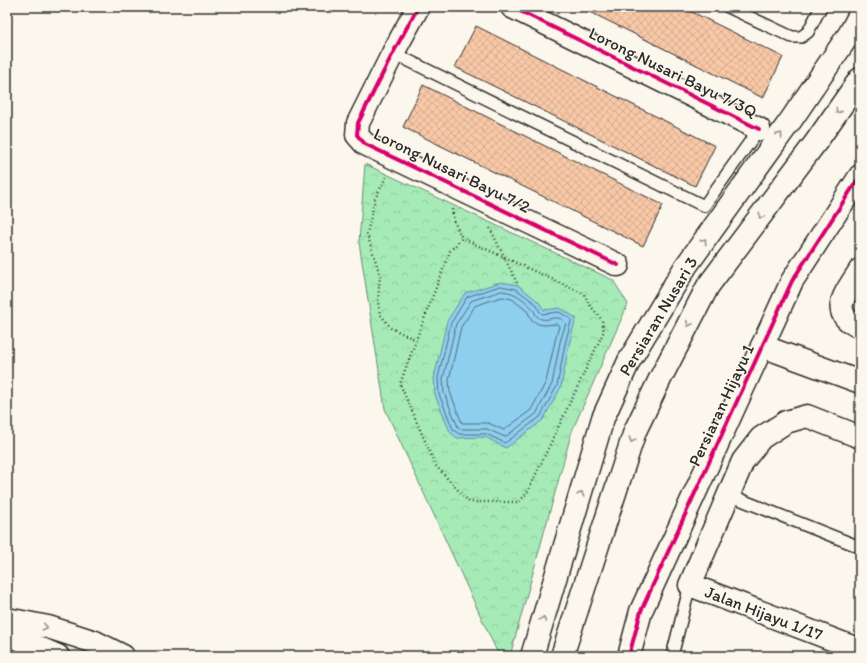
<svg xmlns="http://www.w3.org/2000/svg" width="867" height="663" font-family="Itim,sans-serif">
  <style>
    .forest { fill: url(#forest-crowns); stroke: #688b71 }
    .water { fill: #8eceef; stroke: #668da1 }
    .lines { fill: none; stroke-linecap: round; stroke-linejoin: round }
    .shore { stroke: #536c79; stroke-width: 1 }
    .building { fill: url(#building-cross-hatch); stroke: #2b2b2b }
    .service-casing { stroke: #2b2b2b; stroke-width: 14 }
    .minor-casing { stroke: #2b2b2b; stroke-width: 25 }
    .secondary-casing { stroke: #2b2b2b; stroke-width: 25 }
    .primary-casing { stroke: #2b2b2b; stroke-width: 25 }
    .path { stroke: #2b2b2b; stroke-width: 2.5; stroke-dasharray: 1 3; stroke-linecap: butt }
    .service { stroke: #fbf7ec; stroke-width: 11 }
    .minor { stroke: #fbf7ec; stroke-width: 22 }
    .secondary { stroke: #fbf7ec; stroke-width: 22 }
    .primary { stroke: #fbf7ec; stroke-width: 22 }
    .cycleway-casing { stroke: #fbf7ec; stroke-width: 6 }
    .cycleway { stroke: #d6006c; stroke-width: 4 }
    .oneway { stroke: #93918c }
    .labels { text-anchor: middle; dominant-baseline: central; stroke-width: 3; stroke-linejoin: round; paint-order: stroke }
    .street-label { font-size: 17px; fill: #2b2b2b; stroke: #fbf7ec }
  </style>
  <defs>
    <pattern id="forest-crowns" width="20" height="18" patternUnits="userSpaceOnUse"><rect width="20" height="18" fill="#a6ebb7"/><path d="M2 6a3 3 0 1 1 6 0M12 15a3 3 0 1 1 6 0" fill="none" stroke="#8fca9e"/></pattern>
    <pattern id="building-cross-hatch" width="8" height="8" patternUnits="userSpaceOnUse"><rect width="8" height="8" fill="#f8c8a7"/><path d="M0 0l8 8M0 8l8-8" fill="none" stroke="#d5ac90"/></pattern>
  </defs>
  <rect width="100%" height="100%" fill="#fbf7ec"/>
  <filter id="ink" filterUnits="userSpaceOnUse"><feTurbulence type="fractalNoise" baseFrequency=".025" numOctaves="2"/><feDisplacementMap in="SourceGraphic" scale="8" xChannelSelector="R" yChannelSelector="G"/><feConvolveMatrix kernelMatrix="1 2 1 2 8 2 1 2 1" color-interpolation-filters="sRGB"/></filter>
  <g filter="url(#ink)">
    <polygon class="forest" points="365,164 613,280 628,304 572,431 510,656 499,656 385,409 359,242"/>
    <polygon class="water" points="501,282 518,285 539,302 544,310 560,308 576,318 569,345 561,387 543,420 506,448 485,437 457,438 450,432 435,395 434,378 447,321 465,293"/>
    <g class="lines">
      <g class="shore">
        <polygon points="501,286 516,289 536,304 540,312 542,314 559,312 571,319 571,321 565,344 557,386 540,417 505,443 486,434 459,434 453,429 439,394 438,378 451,323 467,297"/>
        <path d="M502 291C506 292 511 292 514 294 519 296 529 304 532 308 535 311 535 316 539 318 549 323 556 312 566 323L560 342 552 384 536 414 505 437 487 429H461L458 427 444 393 443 379 456 324 471 301Z"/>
        <polygon points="502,297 512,299 527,311 532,320 538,324 544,325 557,324 559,326 555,341 546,382 531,410 504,430 488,423 462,423 450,392 449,380 461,327 475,306"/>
      </g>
    </g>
    <g class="building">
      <polygon points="580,7 682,7 783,57 763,98"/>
      <polygon points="476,26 715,146 695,186 455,67"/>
      <polygon points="423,85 663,205 643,246 403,127"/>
    </g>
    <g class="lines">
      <g class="service-casing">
        <g id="service">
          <polyline points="728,7 792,37 801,37 808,32 821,7"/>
          <polyline points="393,53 704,206 759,129"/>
          <polyline points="729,495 860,547"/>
          <polyline points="672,656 690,585"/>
        </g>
      </g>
      <g class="minor-casing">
        <g id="minor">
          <polyline points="418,7 393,53 358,123 357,135 365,144 618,265"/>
          <polyline points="512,7 759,129"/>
          <path d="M860 270C847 292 826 313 860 327"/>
          <polyline points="762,346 860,382"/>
          <polyline points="860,437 807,416 786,422 761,438 743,461 690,585 860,650"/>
          <polyline points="629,656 641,611 792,281 860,176"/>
        </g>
      </g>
      <g class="secondary-casing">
        <g id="secondary">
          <polyline points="532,656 603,418 629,361 686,266 791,120 850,33 860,14"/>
          <polyline points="562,656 635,431 660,379 708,286 816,142 860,79"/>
        </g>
      </g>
      <g class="primary-casing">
        <g id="primary">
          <polyline points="7,619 48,627 95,642 123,656"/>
          <polyline points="7,634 58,656"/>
        </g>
      </g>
      <g class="path">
        <polyline points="386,177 375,199 367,234 380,275 378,302 380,314 391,328 416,340"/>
        <polyline points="452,209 454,221 462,238 450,251 416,340 400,384 436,466 469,502 519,502 527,493 604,331 602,320 589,304 584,294 462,238"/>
        <polyline points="490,228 518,285"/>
      </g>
      <use href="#service" class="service"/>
      <use href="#minor" class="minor"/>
      <use href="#secondary" class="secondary"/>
      <use href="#primary" class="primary"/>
      <g class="cycleway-casing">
        <g id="cycleway">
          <polyline points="418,7 393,53 358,123 357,135 365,144 618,265"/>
          <polyline points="512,7 759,129"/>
          <polyline points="629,656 641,611 792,281 860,176"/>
        </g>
      </g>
      <use href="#cycleway" class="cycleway"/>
    </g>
    <defs><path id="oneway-chevron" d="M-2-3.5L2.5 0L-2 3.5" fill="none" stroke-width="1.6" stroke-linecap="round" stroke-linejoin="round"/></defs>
    <g class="oneway">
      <use href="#oneway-chevron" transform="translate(838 111) rotate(125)"/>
      <use href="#oneway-chevron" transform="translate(780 135) rotate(-54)"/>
      <use href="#oneway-chevron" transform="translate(761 216) rotate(127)"/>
      <use href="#oneway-chevron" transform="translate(704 241) rotate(-54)"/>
      <use href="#oneway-chevron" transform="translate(689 324) rotate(117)"/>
      <use href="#oneway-chevron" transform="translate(632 440) rotate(108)"/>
      <use href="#oneway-chevron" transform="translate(581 494) rotate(-73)"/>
      <use href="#oneway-chevron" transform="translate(543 619) rotate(-73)"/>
      <use href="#oneway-chevron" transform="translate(45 627) rotate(13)"/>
    </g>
  </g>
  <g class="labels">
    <g class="street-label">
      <text transform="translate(673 72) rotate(26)">Lorong Nusari Bayu 7/3Q</text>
      <text transform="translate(452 170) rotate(26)">Lorong Nusari Bayu 7/2</text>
      <text transform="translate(658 316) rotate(-59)">Persiaran Nusari 3</text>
      <text transform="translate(721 405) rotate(-65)">Persiaran Hijayu 1</text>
      <text transform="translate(764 613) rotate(21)">Jalan Hijayu 1/17</text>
    </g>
  </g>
  <rect width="867" height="663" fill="none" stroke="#fbf7ec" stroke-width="24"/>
  <rect x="12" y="12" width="843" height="639" fill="none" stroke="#2b2b2b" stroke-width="1.5" filter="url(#ink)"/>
</svg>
